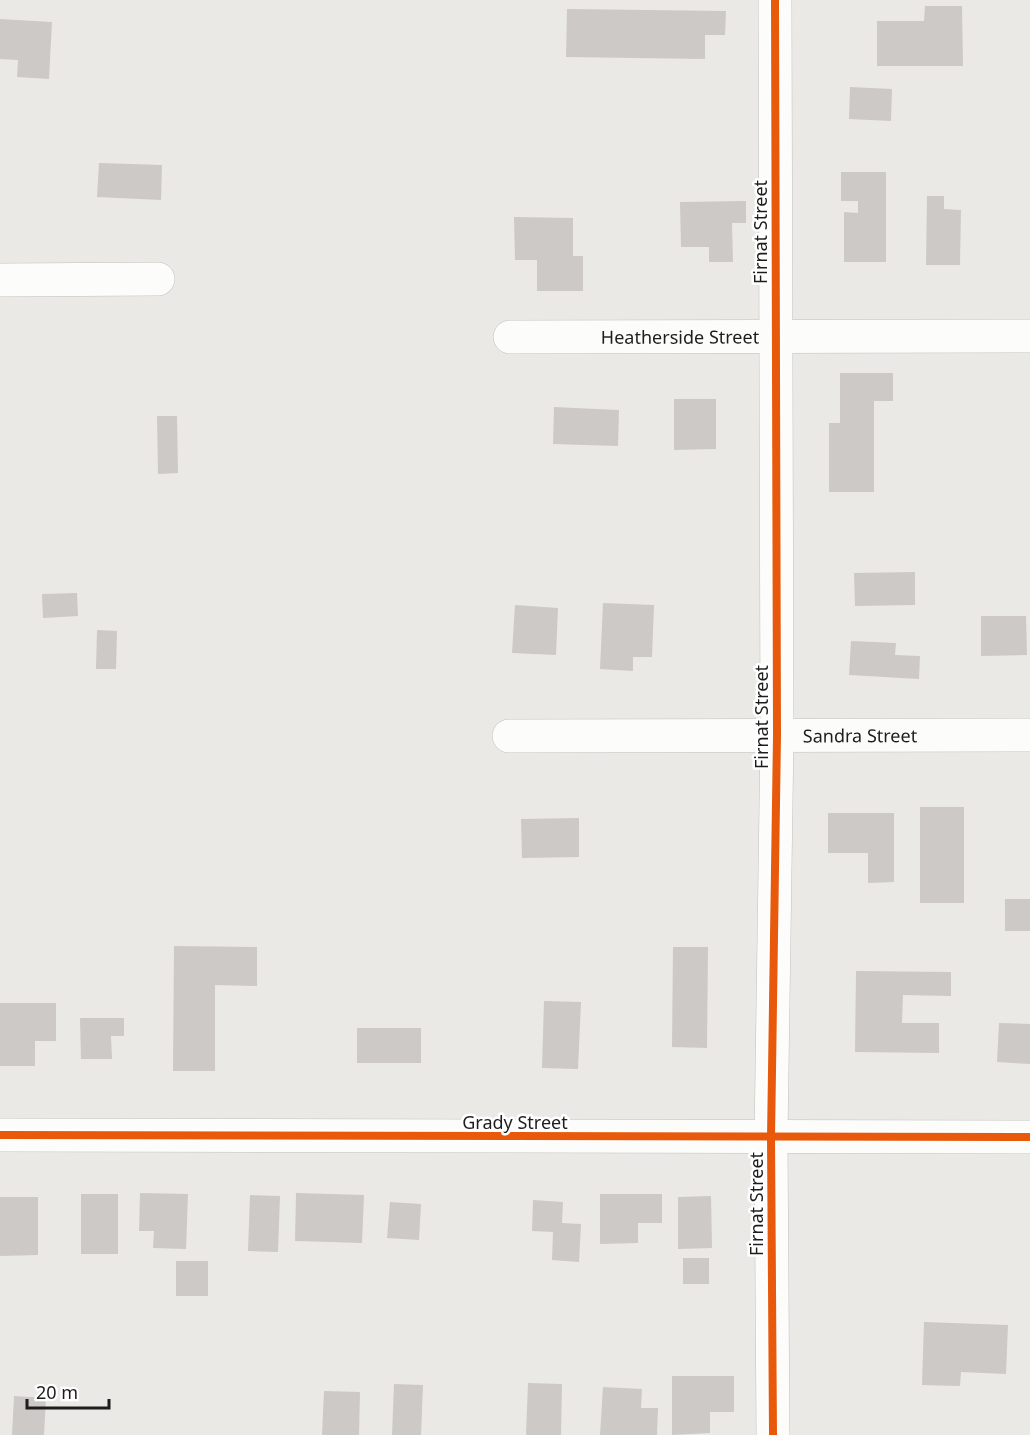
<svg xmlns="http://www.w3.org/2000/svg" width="1030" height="1435" font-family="'Noto Sans',sans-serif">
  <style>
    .building { fill: #ccc9c7 }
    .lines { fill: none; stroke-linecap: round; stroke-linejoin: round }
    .minor-casing { stroke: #c1c0be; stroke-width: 34 }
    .minor { stroke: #fcfcfb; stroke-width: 33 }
    .cycleway-casing { stroke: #fff; stroke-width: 11 }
    .cycleway { stroke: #e8590c; stroke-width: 8 }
    .labels { text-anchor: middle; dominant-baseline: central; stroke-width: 5; stroke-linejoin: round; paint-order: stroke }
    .street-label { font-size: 18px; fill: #1d1d1d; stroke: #fff }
  </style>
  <rect width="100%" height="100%" fill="#ebe9e6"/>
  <g class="building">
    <polygon points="925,6 962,6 963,66 877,66 877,21 924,21"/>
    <polygon points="567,9 726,11 725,35 705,35 705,59 566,57"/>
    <polygon points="0,19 52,22 49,79 17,77 18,60 0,59"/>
    <polygon points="850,87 892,89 891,121 849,119"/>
    <polygon points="99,163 162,165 161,200 97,197"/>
    <polygon points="841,172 886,172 886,262 844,262 844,212 858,213 858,201 841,201"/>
    <polygon points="927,196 944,196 944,209 961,210 960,265 926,265"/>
    <polygon points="746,201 746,223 732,223 733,262 709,262 709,247 681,247 680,202"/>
    <polygon points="514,217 573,218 573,256 583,256 583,291 537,291 537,260 515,260"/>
    <polygon points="840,373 893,373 893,401 874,401 874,492 829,492 829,423 840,423"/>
    <polygon points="674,399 716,399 716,449 674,450"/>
    <polygon points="554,407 619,410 618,446 553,444"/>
    <polygon points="157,416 177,416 178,473 158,474"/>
    <polygon points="915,572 915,605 855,606 854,573"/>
    <polygon points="77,593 78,616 43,618 42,594"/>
    <polygon points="603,603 654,605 652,657 633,657 633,671 600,669"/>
    <polygon points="515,605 558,608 556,655 512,653"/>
    <polygon points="981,616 1026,616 1027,655 981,656"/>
    <polygon points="97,630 117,631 116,669 96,669"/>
    <polygon points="851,641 896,643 895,655 920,656 919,679 849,675"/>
    <rect x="920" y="807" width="44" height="96"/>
    <polygon points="828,813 894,813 894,882 868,883 868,853 828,853"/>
    <polygon points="579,818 579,857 522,858 521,819"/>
    <rect x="1005" y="899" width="25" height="32"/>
    <polygon points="174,946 257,947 257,986 215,985 215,1071 173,1071"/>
    <polygon points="673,947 708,947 707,1048 672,1047"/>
    <polygon points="856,971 951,972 951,996 903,995 902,1023 939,1023 939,1053 855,1052"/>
    <polygon points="544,1001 581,1002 578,1069 542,1068"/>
    <polygon points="0,1003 56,1003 56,1041 35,1041 35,1066 0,1066"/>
    <polygon points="80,1018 124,1018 124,1036 111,1036 112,1059 81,1059"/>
    <polygon points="999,1023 1030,1024 1030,1064 997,1062"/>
    <rect x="357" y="1028" width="64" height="35"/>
    <polygon points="140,1193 188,1194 186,1249 153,1248 154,1231 139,1231"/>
    <polygon points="296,1193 364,1195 362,1243 295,1241"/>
    <rect x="81" y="1194" width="37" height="60"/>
    <polygon points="600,1194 662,1194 662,1223 638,1223 638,1243 600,1244"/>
    <polygon points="250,1195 280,1196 278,1252 248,1251"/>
    <polygon points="711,1196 712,1248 678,1249 678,1197"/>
    <polygon points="0,1197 38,1197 38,1255 0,1256"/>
    <polygon points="533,1200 563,1202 562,1223 581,1224 579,1262 552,1260 553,1232 532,1231"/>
    <polygon points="390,1202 421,1204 419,1240 387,1238"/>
    <rect x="683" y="1258" width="26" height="26"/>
    <rect x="176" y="1261" width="32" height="35"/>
    <polygon points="924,1322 1008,1325 1006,1374 961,1372 960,1386 922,1385"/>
    <polygon points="672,1376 734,1376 734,1412 710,1412 710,1433 672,1435"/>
    <polygon points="528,1383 562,1384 561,1435 526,1435"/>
    <polygon points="394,1384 423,1385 421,1435 392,1435"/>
    <polygon points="603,1387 642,1389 641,1408 658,1408 657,1435 600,1435"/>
    <polygon points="324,1391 360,1392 359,1435 322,1435"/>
    <polygon points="14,1396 46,1398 44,1435 12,1435"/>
  </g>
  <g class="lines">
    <g class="minor-casing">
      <g id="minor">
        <polyline points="0,280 158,279"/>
        <path id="s1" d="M510 337 1030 336"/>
        <path id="s2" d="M509 736 1030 735"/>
        <polyline points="0,1135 1030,1137"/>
        <polyline points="773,1435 771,1138 777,736 775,0"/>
      </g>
    </g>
    <use href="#minor" class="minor"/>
    <g class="cycleway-casing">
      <g id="cycleway">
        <polyline points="0,1135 1030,1137"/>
        <polyline points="773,1435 771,1138 777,736 775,0"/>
      </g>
    </g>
    <use href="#cycleway" class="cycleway"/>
  </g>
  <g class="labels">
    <g class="street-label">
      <text transform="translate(760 232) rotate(-90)">Firnat Street</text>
      <text stroke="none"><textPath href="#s1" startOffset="170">Heatherside Street</textPath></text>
      <text transform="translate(761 717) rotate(-90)">Firnat Street</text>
      <text stroke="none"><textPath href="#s2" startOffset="351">Sandra Street</textPath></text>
      <text x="515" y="1122">Grady Street</text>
      <text transform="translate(756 1204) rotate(-90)">Firnat Street</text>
    </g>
  </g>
  <path d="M27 1399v9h82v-9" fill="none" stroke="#1d1d1d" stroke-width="3"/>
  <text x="36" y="1399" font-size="18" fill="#1d1d1d" stroke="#ffffff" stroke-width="4.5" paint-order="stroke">20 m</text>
</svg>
